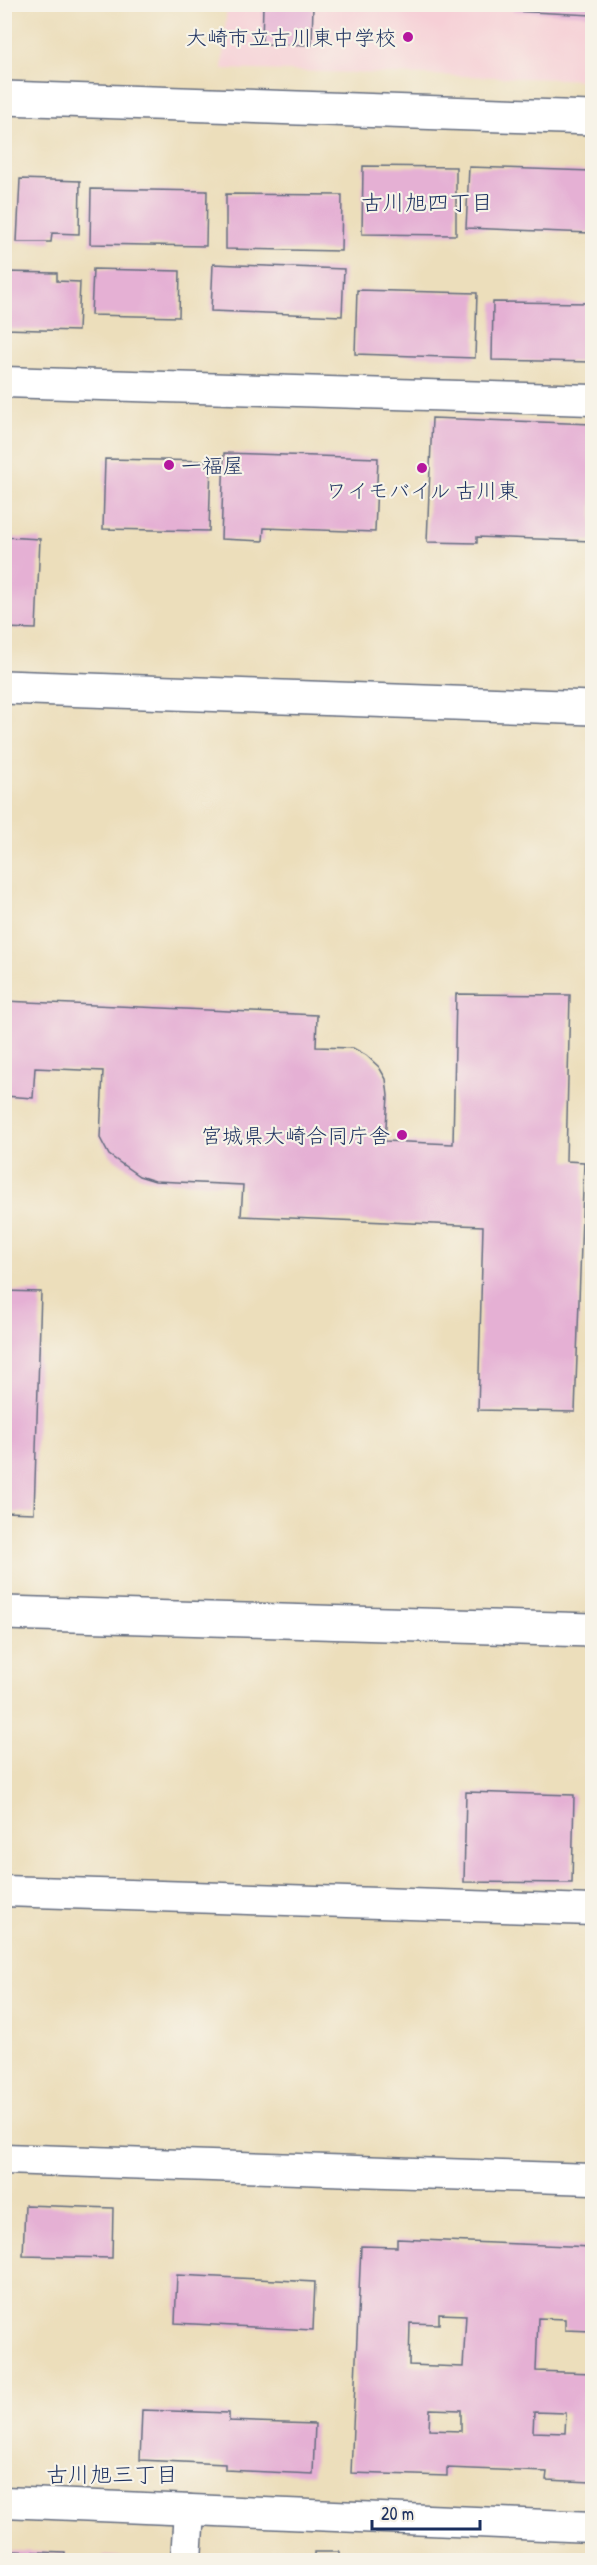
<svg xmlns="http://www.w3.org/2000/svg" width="597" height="2565" font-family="'Patrick Hand','Klee One',sans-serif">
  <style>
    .built { fill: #f6cfd6 }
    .building { fill: #e5b0d4; fill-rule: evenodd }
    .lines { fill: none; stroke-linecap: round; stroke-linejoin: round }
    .minor-casing { stroke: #646c7f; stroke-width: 33 }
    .tertiary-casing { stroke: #646c7f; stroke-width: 36 }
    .minor { stroke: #fff; stroke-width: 30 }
    .tertiary { stroke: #fff; stroke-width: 33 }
    .poi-dot { fill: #b5179e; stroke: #f7f3e8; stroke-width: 2 }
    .labels { text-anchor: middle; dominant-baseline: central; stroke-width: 4.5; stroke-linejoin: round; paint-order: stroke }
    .poi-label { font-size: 21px; fill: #1b2f5e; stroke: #f7f3e8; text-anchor: end }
    .neighbourhood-label { font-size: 22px; fill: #1b2f5e; stroke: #f7f3e8 }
  </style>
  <rect width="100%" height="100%" fill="#f7f3e8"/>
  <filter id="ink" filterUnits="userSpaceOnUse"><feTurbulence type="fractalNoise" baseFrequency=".0167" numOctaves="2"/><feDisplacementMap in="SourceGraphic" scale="12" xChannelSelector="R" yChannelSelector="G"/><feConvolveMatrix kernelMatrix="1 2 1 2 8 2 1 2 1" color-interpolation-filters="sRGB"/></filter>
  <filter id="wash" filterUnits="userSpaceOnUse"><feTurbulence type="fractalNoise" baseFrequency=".008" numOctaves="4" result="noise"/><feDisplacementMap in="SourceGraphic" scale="24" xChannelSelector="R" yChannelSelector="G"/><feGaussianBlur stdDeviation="1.35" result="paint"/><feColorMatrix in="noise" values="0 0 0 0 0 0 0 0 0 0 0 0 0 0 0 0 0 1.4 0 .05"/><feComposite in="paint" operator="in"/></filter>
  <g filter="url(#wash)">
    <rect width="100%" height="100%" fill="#ecdebb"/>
    <polygon class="built" points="227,5 592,5 592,80 222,69"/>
    <g id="blocks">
      <g class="building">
        <polygon points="263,4 313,4 312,45 262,44"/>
        <polygon points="513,4 592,4 592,15 512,11"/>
        <polygon points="363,166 456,167 456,235 362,234"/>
        <polygon points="469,167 592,171 590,233 466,228"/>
        <polygon points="20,179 80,181 79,234 52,233 51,242 17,242"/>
        <polygon points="91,189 207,191 206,246 90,244"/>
        <polygon points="226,194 342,195 341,251 226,249"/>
        <polygon points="213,264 344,269 342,316 211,311"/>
        <polygon points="93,269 180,271 179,317 91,315"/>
        <polygon points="4,272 57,273 57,281 80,282 78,331 4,329"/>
        <polygon points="357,290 477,293 475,358 355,354"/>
        <polygon points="493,302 592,303 592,362 492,360"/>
        <polygon points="432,418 592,424 592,541 477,537 477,543 427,542"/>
        <polygon points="224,453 378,458 375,532 264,528 263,541 221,539"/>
        <polygon points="105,459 211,461 209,531 103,529"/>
        <polygon points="4,537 40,539 36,629 4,628"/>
        <polygon points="456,994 570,995 566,1161 584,1162 575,1412 478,1410 483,1226 241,1216 243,1185 155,1181 139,1176 109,1155 100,1138 103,1071 35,1068 33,1098 4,1096 5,1001 317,1015 316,1047 353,1048 366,1055 379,1067 386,1079 388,1096 385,1141 453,1144"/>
        <polygon points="4,1291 41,1292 34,1513 4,1512"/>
        <polygon points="4,1671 9,1671 8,1721 4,1721"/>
        <polygon points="466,1792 574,1795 572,1883 464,1882"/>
        <polygon points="25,2205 113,2208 112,2258 23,2256"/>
        <path d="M397 2239 592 2247V2331L565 2330V2319L538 2318 536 2371 592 2373V2482L546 2480 547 2472 447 2468V2476L351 2473 361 2246 397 2247ZM439 2314 466 2315 463 2367 409 2365 410 2323 439 2324ZM430 2409 461 2410V2431L429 2430ZM534 2412 566 2413 565 2433 533 2432Z"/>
        <polygon points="177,2275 315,2282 313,2330 175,2323"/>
        <polygon points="142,2410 229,2413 229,2421 315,2424 313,2474 225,2470 225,2464 140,2460"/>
        <polygon points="10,2551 65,2553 65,2560 10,2560"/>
        <rect x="314" y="2552" width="25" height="8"/>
        <polygon points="104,2556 156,2559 155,2560 103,2560"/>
      </g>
    </g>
  </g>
  <g filter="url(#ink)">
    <use href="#blocks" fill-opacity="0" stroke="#646c7f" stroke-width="1.5"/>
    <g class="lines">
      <g class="minor-casing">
        <g id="minor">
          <polyline points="4,382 592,400"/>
          <polyline points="4,1891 592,1910"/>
          <polyline points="4,2159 592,2179"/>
          <polyline points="4,2502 592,2527"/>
          <polyline points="186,2560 189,2510"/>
        </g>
      </g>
      <g class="tertiary-casing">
        <g id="tertiary">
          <polyline points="4,98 592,118"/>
          <polyline points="4,687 592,708"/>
          <polyline points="4,1613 592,1630"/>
        </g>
      </g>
      <use href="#minor" class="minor"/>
      <use href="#tertiary" class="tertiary"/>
    </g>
  </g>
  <g class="poi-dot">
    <circle cx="408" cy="37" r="6"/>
    <circle cx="169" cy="465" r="6"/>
    <circle cx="422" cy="468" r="6"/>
    <circle cx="402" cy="1135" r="6"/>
  </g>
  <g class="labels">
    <g class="poi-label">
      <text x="396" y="37">大崎市立古川東中学校</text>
      <text x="181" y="465" text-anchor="start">一福屋</text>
      <text x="422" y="490" text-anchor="middle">ワイモバイル 古川東</text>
      <text x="390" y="1135">宮城県大崎合同庁舎</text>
    </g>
    <g class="neighbourhood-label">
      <text x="427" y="202">古川旭四丁目</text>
      <text x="112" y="2474">古川旭三丁目</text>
    </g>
  </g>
  <rect width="597" height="2565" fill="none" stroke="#f7f3e8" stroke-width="24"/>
  <path d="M372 2520v9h108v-9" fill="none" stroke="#1b2f5e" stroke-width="3"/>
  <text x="381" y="2520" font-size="18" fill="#1b2f5e" stroke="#f7f3e8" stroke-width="4.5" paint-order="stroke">20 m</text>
</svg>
